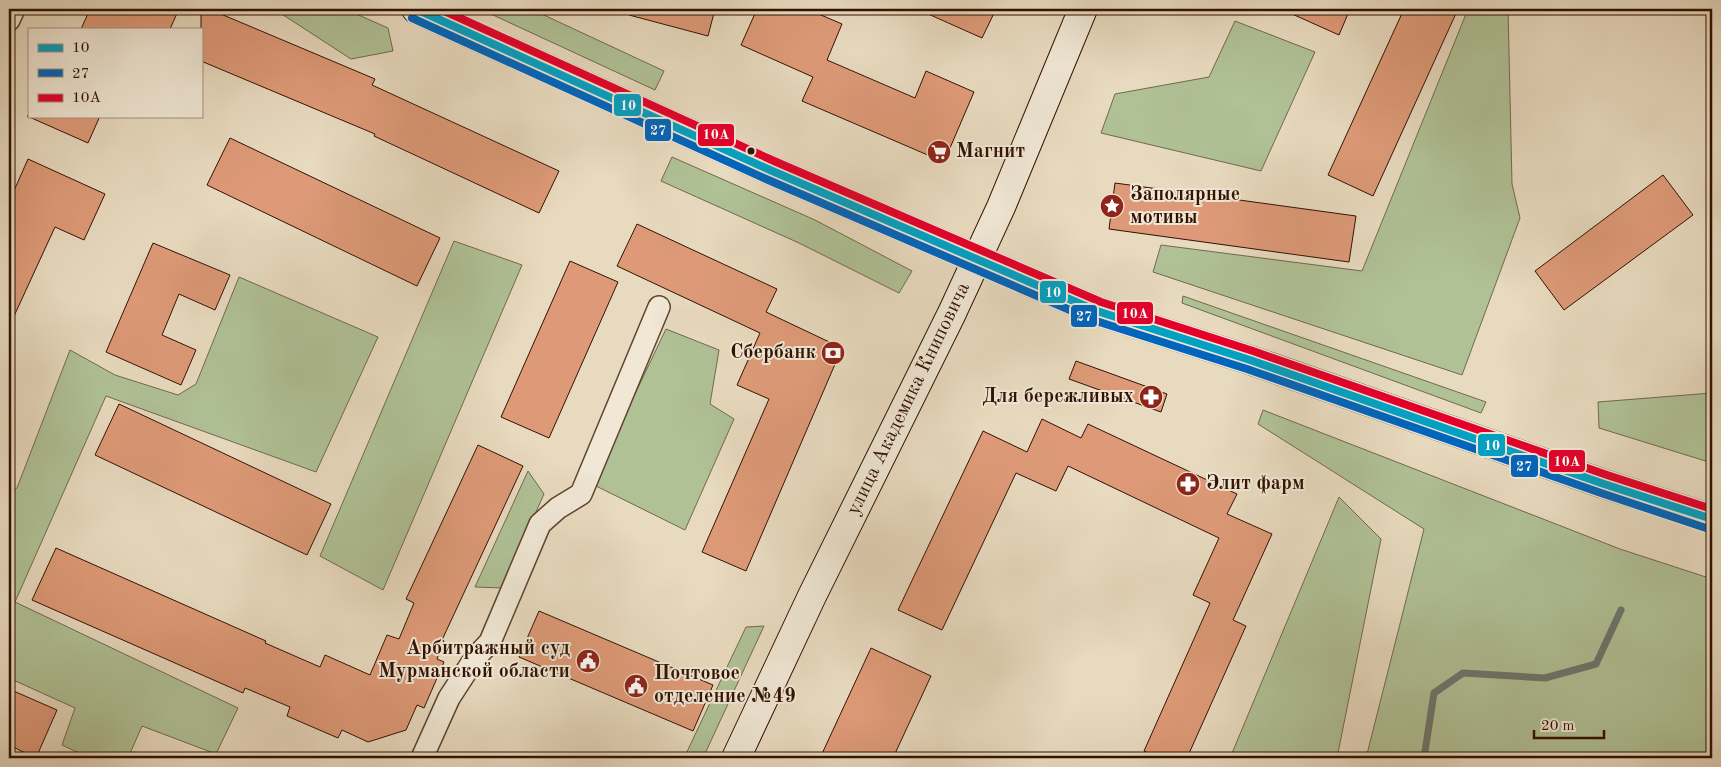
<svg xmlns="http://www.w3.org/2000/svg" width="1721" height="767" font-family="'Old Standard TT',serif">
  <style>
    .green { fill: #b0c196; stroke: #70694c }
    .lines { fill: none; stroke-linecap: round; stroke-linejoin: round }
    .stream { stroke: #6e766d; stroke-width: 7 }
    .building { fill: #de9a78; stroke: #311102 }
    .minor-casing { stroke: #5f4331; stroke-width: 24 }
    .secondary-casing { stroke: #311102; stroke-width: 30 }
    .minor { stroke: #f0e7d5; stroke-width: 21 }
    .secondary { stroke: #f0e7d5; stroke-width: 28 }
    .bus-1-casing { stroke: #f0e7d5; stroke-width: 11 }
    .bus-2-casing { stroke: #f0e7d5; stroke-width: 11 }
    .bus-3-casing { stroke: #f0e7d5; stroke-width: 11 }
    .bus-1 { stroke: #02a1c4; stroke-width: 8 }
    .bus-2 { stroke: #0065bd; stroke-width: 8 }
    .bus-3 { stroke: #e4002b; stroke-width: 8 }
    .bus-dot { fill: #311102; stroke: #f0e7d5; stroke-width: 2 }
    .labels { text-anchor: middle; dominant-baseline: central; stroke-width: 4; stroke-linejoin: round; paint-order: stroke }
    .poi-label { font-size: 20px; font-weight: bold; fill: #311102; stroke: #f0e7d5; text-anchor: start }
    .street-label { font-size: 20px; fill: #311102; stroke: #f0e7d5 }
    .line-badge { stroke: #f0e7d5; stroke-width: 2 }
    .badge-label { font-size: 14px; text-anchor: middle; font-weight: bold; fill: #fff }
  </style>
  <rect width="100%" height="100%" fill="#e8dabf"/>
  <filter id="stains"><feTurbulence type="fractalNoise" baseFrequency=".004" numOctaves="4"/><feColorMatrix values="0 0 0 0 .2 0 0 0 0 .09 0 0 0 0 .02 0 0 0 .5 -.17"/></filter>
  <radialGradient id="worn" r=".72"><stop offset=".6" stop-color="#630" stop-opacity="0"/><stop offset="1" stop-color="#630" stop-opacity=".3"/></radialGradient>
  <g class="green">
    <polygon points="274,9 345,9 388,28 393,51 351,59"/>
    <polygon points="480,9 531,9 664,71 655,90"/>
    <polygon points="1468,9 1508,9 1512,184 1520,218 1462,375 1153,272 1161,245 1362,271"/>
    <polygon points="1235,21 1315,52 1261,171 1101,133 1115,94 1209,77"/>
    <polygon points="672,157 815,220 912,271 899,293 799,243 661,181"/>
    <polygon points="454,241 522,265 383,590 320,556"/>
    <polygon points="239,277 378,337 316,472 106,396 15,602 238,708 216,754 142,726 128,758 90,758 62,745 75,708 9,678 9,493 17,488 70,350 115,375 178,395 196,384"/>
    <polygon points="1183,296 1486,402 1481,413 1182,303"/>
    <polygon points="666,329 719,350 710,404 734,419 685,530 592,484"/>
    <polygon points="1712,393 1712,463 1599,428 1598,402"/>
    <polygon points="1263,410 1620,549 1712,579 1712,758 1366,758 1424,529 1258,424"/>
    <polygon points="528,471 544,494 502,588 475,587"/>
    <polygon points="1339,497 1381,539 1337,758 1230,758"/>
    <polygon points="764,626 703,758 684,758 746,627"/>
  </g>
  <g class="lines">
    <polyline class="stream" points="1424,758 1434,693 1463,673 1545,678 1596,664 1621,610"/>
  </g>
  <g class="building">
    <polygon points="90,9 179,9 170,29 81,29"/>
    <polygon points="201,9 209,9 375,79 372,85 559,171 539,213 374,136 375,134 201,61"/>
    <polygon points="629,9 715,9 708,36 629,15"/>
    <polygon points="757,9 807,9 842,24 827,60 915,98 926,71 974,92 944,162 802,101 813,77 741,45"/>
    <polygon points="917,9 996,9 982,38"/>
    <polygon points="1281,9 1350,9 1339,35"/>
    <polygon points="1404,9 1458,9 1373,196 1328,175"/>
    <polygon points="27,116 100,116 88,143"/>
    <polygon points="230,138 440,238 417,286 207,185"/>
    <polygon points="28,159 105,194 84,240 55,227 9,327 9,202"/>
    <polygon points="1663,175 1693,215 1564,310 1535,271"/>
    <polygon points="1115,183 1356,216 1349,262 1109,229"/>
    <polygon points="637,224 777,289 766,312 842,348 746,571 702,552 769,399 737,385 760,333 617,266"/>
    <polygon points="153,243 230,275 215,310 179,294 162,335 196,350 181,385 106,352"/>
    <polygon points="570,261 618,282 549,438 501,417"/>
    <polygon points="1076,361 1167,394 1161,412 1069,379"/>
    <polygon points="119,404 331,504 307,555 95,455"/>
    <polygon points="1042,419 1081,438 1088,424 1237,494 1227,514 1272,534 1233,620 1246,626 1187,758 1160,758 1144,751 1210,603 1193,595 1219,538 1068,466 1056,491 1016,473 942,630 898,610 983,431 1027,452"/>
    <polygon points="478,445 523,466 442,640 444,641 437,659 444,662 424,708 417,705 406,730 368,742 342,730 338,738 287,716 290,707 245,688 243,693 32,600 56,548 266,641 265,643 320,667 325,655 370,675 387,635 399,639 414,603 406,599"/>
    <polygon points="539,611 713,685 693,731 519,657"/>
    <polygon points="871,648 931,676 893,758 820,758"/>
    <polygon points="9,689 57,710 36,758 11,746 15,735 9,732"/>
  </g>
  <g class="lines">
    <g class="minor-casing">
      <g id="minor">
        <polyline points="9,20 14,9"/>
        <polyline points="422,758 449,698 475,658 490,642 540,524 558,508 581,494 659,307"/>
      </g>
    </g>
    <g class="secondary-casing">
      <g id="secondary">
        <polyline points="416,9 770,170 1097,311 1250,360 1604,484 1712,519"/>
        <polyline points="736,758 812,596 952,313 1001,207 1083,9"/>
      </g>
    </g>
    <use href="#minor" class="minor"/>
    <use href="#secondary" class="secondary"/>
    <g class="bus-1-casing">
      <polyline id="bus-1" points="416,9 770,170 1097,311 1250,360 1604,484 1712,519"/>
    </g>
    <g class="bus-2-casing">
      <polyline id="bus-2" points="412,18 766,179 1093,320 1247,369 1601,493 1709,529"/>
    </g>
    <g class="bus-3-casing">
      <polyline id="bus-3" points="440,9 774,161 1101,302 1253,351 1607,475 1712,509"/>
    </g>
    <use href="#bus-1" class="bus-1"/>
    <use href="#bus-2" class="bus-2"/>
    <use href="#bus-3" class="bus-3"/>
  </g>
  <defs>
    <g id="supermarket-disc" transform="scale(1.25)"><circle r="9.5" fill="#8f2418" stroke="#f0e7d5"/><path d="M-6-5.5h2.5l.6 2H6L4.5 2H-2.5L-4.4-4H-6ZM-1.5 3.2a1.3 1.3 0 1 0 .1 0ZM3 3.2a1.3 1.3 0 1 0 .1 0Z" fill="#fff"/></g>
    <g id="sight-disc" transform="scale(1.25)"><circle r="9.5" fill="#8f2418" stroke="#f0e7d5"/><path d="M0-6L1.8-2.2L6-1.7L2.9 1.2L3.7 5.4L0 3.3L-3.7 5.4L-2.9 1.2L-6-1.7L-1.8-2.2Z" fill="#fff"/></g>
    <g id="bank-disc" transform="scale(1.25)"><circle r="9.5" fill="#8f2418" stroke="#f0e7d5"/><path d="M-6-4H6V4H-6ZM0-2.3a2.3 2.3 0 1 0 0 4.6a2.3 2.3 0 1 0 0-4.6Z" fill="#fff"/></g>
    <g id="pharmacy-disc" transform="scale(1.25)"><circle r="9.5" fill="#8f2418" stroke="#f0e7d5"/><path d="M-2-6h4v4h4v4h-4v4h-4v-4h-4v-4h4Z" fill="#fff"/></g>
    <g id="civic-disc" transform="scale(1.25)"><circle r="9.5" fill="#8f2418" stroke="#f0e7d5"/><path d="M-.6-6.5H3V-4.5H.6V-3L4-1V1h2V6H-6V1h2V-1L-.6-3ZM-1.2 2.5V6h2.4V2.5Z" fill="#fff"/></g>
  </defs>
  <g fill-rule="evenodd">
    <use href="#supermarket-disc" x="939" y="152"/>
    <use href="#sight-disc" x="1112" y="206"/>
    <use href="#bank-disc" x="833" y="353"/>
    <use href="#pharmacy-disc" x="1151" y="397"/>
    <use href="#pharmacy-disc" x="1188" y="484"/>
    <use href="#civic-disc" x="588" y="661"/>
    <use href="#civic-disc" x="636" y="686"/>
  </g>
  <circle class="bus-dot" cx="751" cy="151" r="4.5"/>
  <g class="labels">
    <g class="poi-label">
      <text x="956" y="152">Магнит</text>
      <text x="1130" y="195">Заполярные<tspan x="1130" dy="23">мотивы</tspan></text>
      <text x="816" y="353" text-anchor="end">Сбербанк</text>
      <text x="1134" y="397" text-anchor="end">Для бережливых</text>
      <text x="1206" y="484">Элит фарм</text>
      <text x="570" y="649" text-anchor="end">Арбитражный суд<tspan x="570" dy="23">Мурманской области</tspan></text>
      <text x="654" y="674">Почтовое<tspan x="654" dy="23">отделение №49</tspan></text>
    </g>
    <g class="street-label">
      <text transform="translate(909 399) rotate(-64)">улица Академика Книповича</text>
    </g>
  </g>
  <g class="line-badge">
    <rect x="613" y="93" width="29" height="24" rx="5" fill="#02a1c4"/>
    <rect x="644" y="118" width="28" height="24" rx="5" fill="#0065bd"/>
    <rect x="697" y="123" width="38" height="24" rx="5" fill="#e4002b"/>
    <rect x="1039" y="280" width="28" height="24" rx="5" fill="#02a1c4"/>
    <rect x="1116" y="301" width="38" height="24" rx="5" fill="#e4002b"/>
    <rect x="1070" y="304" width="28" height="24" rx="5" fill="#0065bd"/>
    <rect x="1477" y="433" width="29" height="24" rx="5" fill="#02a1c4"/>
    <rect x="1548" y="449" width="38" height="24" rx="5" fill="#e4002b"/>
    <rect x="1510" y="454" width="29" height="24" rx="5" fill="#0065bd"/>
  </g>
  <g class="badge-label">
    <text x="628" y="110">10</text>
    <text x="658" y="135">27</text>
    <text x="716" y="139">10А</text>
    <text x="1053" y="297">10</text>
    <text x="1135" y="318">10А</text>
    <text x="1084" y="321">27</text>
    <text x="1492" y="450">10</text>
    <text x="1567" y="466">10А</text>
    <text x="1524" y="471">27</text>
  </g>
  <rect width="1721" height="767" fill="none" stroke="#e8dabf" stroke-width="30"/>
  <rect x="10" y="10" width="1701" height="747" fill="none" stroke="#311102" stroke-width="2.5"/>
  <rect x="15" y="15" width="1691" height="737" fill="none" stroke="#311102"/>
  <rect x="28" y="28" width="175" height="90" fill="#f0e7d5" stroke="#a49181"/>
  <rect x="38" y="44" width="25" height="8" fill="#02a1c4" stroke="#a49181"/>
  <text x="72" y="52" font-size="15" fill="#311102">10</text>
  <rect x="38" y="69" width="25" height="8" fill="#0065bd" stroke="#a49181"/>
  <text x="72" y="78" font-size="15" fill="#311102">27</text>
  <rect x="38" y="94" width="25" height="8" fill="#e4002b" stroke="#a49181"/>
  <text x="72" y="102" font-size="15" fill="#311102">10А</text>
  <path d="M1534 730v8h70v-8" fill="none" stroke="#311102" stroke-width="2.5"/>
  <text x="1541" y="730" font-size="15" fill="#311102" stroke="#f0e7d5" stroke-width="4" paint-order="stroke">20 m</text>
  <rect width="100%" height="100%" filter="url(#stains)"/>
  <rect width="100%" height="100%" fill="url(#worn)"/>
</svg>
